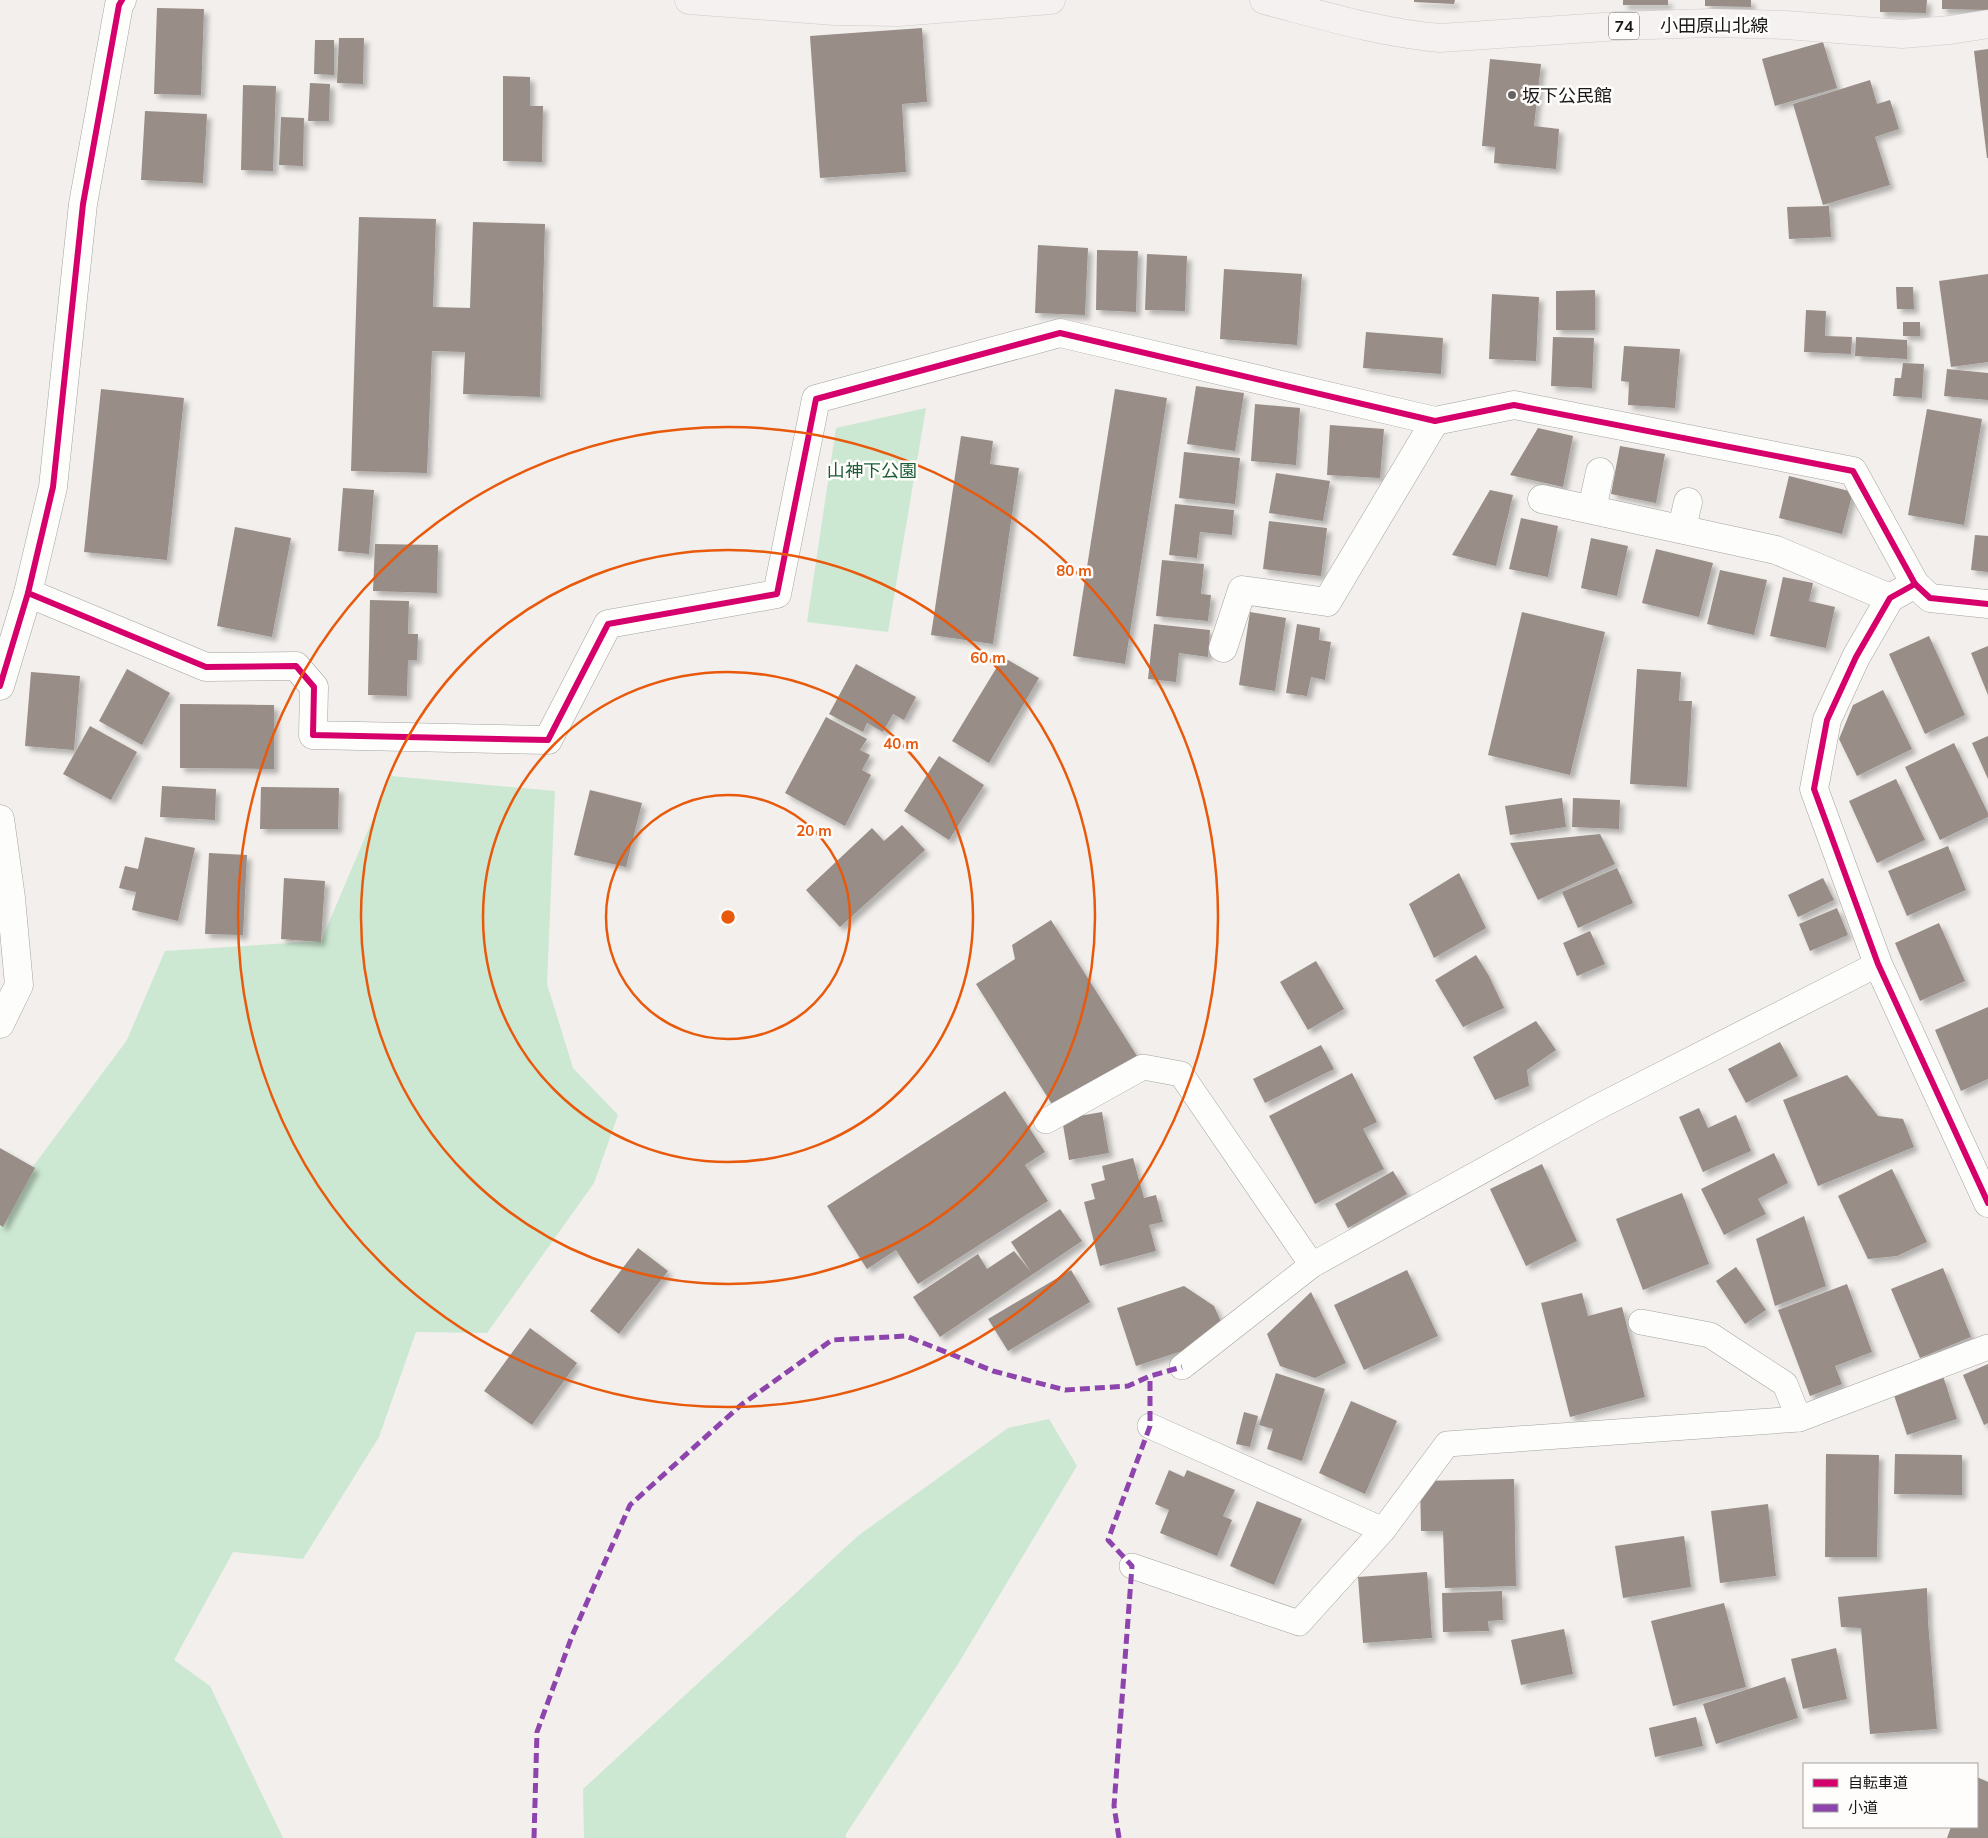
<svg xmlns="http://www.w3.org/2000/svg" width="1988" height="1838" font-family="Mulish,'Noto Sans JP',sans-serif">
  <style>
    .green { fill: #cce8d2 }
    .building { fill: #988d87; filter: url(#shadow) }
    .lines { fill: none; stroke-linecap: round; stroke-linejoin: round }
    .service-casing { stroke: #a4a3a1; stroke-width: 26 }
    .minor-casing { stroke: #a4a3a1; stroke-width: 29 }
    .primary-casing { stroke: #cccbc9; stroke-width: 29 }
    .service { stroke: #fdfdfc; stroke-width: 25 }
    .minor { stroke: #fdfdfc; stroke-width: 28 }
    .primary { stroke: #f6f1f1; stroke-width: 28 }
    .quiet { stroke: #8e44ad; stroke-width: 5; stroke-dasharray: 10 5; stroke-linecap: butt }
    .cycleway-casing { stroke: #fffdfb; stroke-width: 9 }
    .cycleway { stroke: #d6006c; stroke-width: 6 }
    .ring { fill: none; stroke: #e8590c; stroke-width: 2.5 }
    .poi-dot { fill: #666362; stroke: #fffdfb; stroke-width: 2 }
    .labels { text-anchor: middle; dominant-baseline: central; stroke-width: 5; stroke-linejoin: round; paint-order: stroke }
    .shield { fill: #fffdfb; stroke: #5f5d5b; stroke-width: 1 }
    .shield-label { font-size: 16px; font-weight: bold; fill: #1a1817 }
    .street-label { font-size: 18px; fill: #1a1817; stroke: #fffdfb }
    .poi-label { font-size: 18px; fill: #1a1817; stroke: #fffdfb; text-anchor: start }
    .park-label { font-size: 18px; fill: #1c5c36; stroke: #fffdfb }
    .centre { fill: #e8590c; stroke: #fffdfb; stroke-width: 2.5 }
    .ring-label { font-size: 15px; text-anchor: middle; font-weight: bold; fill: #e8590c; stroke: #fffdfb; stroke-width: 5; stroke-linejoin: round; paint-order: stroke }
  </style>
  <defs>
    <filter id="shadow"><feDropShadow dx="4.5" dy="4.5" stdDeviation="2.5" flood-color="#0004"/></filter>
  </defs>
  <rect width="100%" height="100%" fill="#f2efec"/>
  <g class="green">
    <polygon points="926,408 888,632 807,622 836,428"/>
    <polygon points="391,776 555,791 547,984 573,1068 618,1115 594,1183 487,1333 416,1332 379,1437 303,1559 233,1552 174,1660 210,1686 283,1838 0,1838 0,1211 127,1040 165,951 321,941"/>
    <polygon points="1049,1419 1077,1466 958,1664 846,1834 846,1838 584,1838 583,1789 859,1535 1008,1428"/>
  </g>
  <g class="building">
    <polygon points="1414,0 1455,0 1454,4 1414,2"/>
    <rect x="1623" y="0" width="45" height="5"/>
    <polygon points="1705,0 1751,0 1751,7 1705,6"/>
    <polygon points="1880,0 1927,0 1926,13 1880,12"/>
    <polygon points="1942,0 1988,0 1988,10 1942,9"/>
    <polygon points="157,8 204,9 201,95 154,94"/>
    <polygon points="922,28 927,102 902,104 906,172 820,178 810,36"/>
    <polygon points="339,38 364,38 363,84 337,83"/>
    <polygon points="315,40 334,40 334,75 314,74"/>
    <polygon points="1823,42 1837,88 1775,106 1762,59"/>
    <polygon points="1988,49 1988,158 1987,158 1974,51"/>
    <polygon points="1490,59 1541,64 1534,126 1559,129 1556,169 1494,163 1495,147 1482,146"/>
    <polygon points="503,76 530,77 530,106 543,106 542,162 503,161"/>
    <polygon points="1870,80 1877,104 1890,100 1899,129 1875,137 1890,185 1823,205 1793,104"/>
    <polygon points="310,83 330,84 329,121 308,121"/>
    <polygon points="243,85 276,86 273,171 241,170"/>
    <polygon points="145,111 207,114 203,183 141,180"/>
    <polygon points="281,117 304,118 303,166 279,165"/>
    <polygon points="1829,206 1831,237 1789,239 1787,207"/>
    <polygon points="359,217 436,219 433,307 470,308 473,222 545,224 540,397 463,394 465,352 432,351 427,473 351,471"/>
    <polygon points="1038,245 1088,248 1085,315 1035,313"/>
    <polygon points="1097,250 1138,251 1136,312 1096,310"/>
    <polygon points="1147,254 1187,256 1185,311 1145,310"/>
    <polygon points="1224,269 1302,274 1297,345 1220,339"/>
    <polygon points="1988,274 1988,362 1951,367 1939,281"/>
    <polygon points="1896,287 1913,287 1914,309 1897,309"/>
    <polygon points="1595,290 1595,330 1556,330 1556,291"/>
    <polygon points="1492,294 1539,297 1536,361 1489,359"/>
    <polygon points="1806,310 1826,311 1825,336 1852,337 1851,354 1804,352"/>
    <rect x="1903" y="322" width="17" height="14"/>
    <polygon points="1366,332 1443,338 1441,374 1363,368"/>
    <polygon points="1553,337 1594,338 1592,388 1551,386"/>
    <polygon points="1856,337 1907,340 1907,359 1855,356"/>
    <polygon points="1624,346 1680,349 1675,408 1628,405 1629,382 1621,381"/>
    <polygon points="1903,363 1924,364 1922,398 1893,396 1895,378 1901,378"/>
    <polygon points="1947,369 1988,373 1988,400 1944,396"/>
    <polygon points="1196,386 1244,393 1235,451 1187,444"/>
    <polygon points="101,389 184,398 167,560 84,552"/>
    <polygon points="1115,389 1167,398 1125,664 1073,656"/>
    <polygon points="1255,404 1300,408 1296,465 1251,461"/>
    <polygon points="1927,409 1982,419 1964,525 1908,515"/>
    <polygon points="1330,425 1384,429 1380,478 1327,475"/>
    <polygon points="1538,428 1573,436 1563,487 1510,475"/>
    <polygon points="961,436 993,441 990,464 1019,468 993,644 931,635"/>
    <polygon points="1620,446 1665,454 1656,503 1611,494"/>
    <polygon points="1184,452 1240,458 1235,504 1179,498"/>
    <polygon points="1276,473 1330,481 1323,521 1269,513"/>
    <polygon points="1789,476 1853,492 1842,534 1779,518"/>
    <polygon points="343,488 374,490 369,554 338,551"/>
    <polygon points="1490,490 1513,495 1496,566 1452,555"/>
    <polygon points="1175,504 1234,510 1232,535 1200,532 1197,558 1169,555"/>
    <polygon points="1521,518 1558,526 1548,577 1509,569"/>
    <polygon points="1269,521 1327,528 1321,576 1263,569"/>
    <polygon points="235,527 291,538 272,637 217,626"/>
    <polygon points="1975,535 1988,536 1988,572 1971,570"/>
    <polygon points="1591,538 1628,546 1617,596 1581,588"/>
    <polygon points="375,544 438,545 437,593 373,591"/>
    <polygon points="1656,549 1713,563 1699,617 1642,603"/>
    <polygon points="1162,560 1204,564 1201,594 1211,595 1208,621 1156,616"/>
    <polygon points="1720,570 1767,580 1754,635 1707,624"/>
    <polygon points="1783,577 1813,583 1809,601 1835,607 1826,648 1770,636"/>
    <polygon points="370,600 409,601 408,634 418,634 417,660 408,660 407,696 368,695"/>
    <polygon points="1250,612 1286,618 1275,691 1239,685"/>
    <polygon points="1522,612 1605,632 1570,775 1488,755"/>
    <polygon points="1154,624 1210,630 1208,657 1179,653 1176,682 1148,679"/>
    <polygon points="1297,624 1320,628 1319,640 1331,642 1325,680 1311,677 1307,696 1286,693"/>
    <polygon points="1929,636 1965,715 1925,734 1889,654"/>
    <polygon points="1988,646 1988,695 1971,653"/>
    <polygon points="1003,657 1039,678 989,763 952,741"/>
    <polygon points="856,664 916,697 904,720 893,714 883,732 867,723 863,732 829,714"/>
    <polygon points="127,669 170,693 142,745 99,721"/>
    <polygon points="1637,669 1681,672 1679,701 1692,701 1687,787 1630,784"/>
    <polygon points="31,672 80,676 74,750 25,746"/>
    <polygon points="1883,690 1912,749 1857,776 1839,739 1853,705"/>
    <polygon points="180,704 274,705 274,769 180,768"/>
    <polygon points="826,717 867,739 860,750 870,755 862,770 871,775 845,826 785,793"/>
    <polygon points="90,726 137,752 111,800 63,774"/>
    <polygon points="1988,736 1988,779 1972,743"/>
    <polygon points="1954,743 1988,813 1988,817 1940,840 1905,767"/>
    <polygon points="939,756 984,785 949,840 904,811"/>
    <polygon points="1896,779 1925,840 1877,863 1849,801"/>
    <polygon points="162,786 216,789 215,820 160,817"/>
    <polygon points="261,787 339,788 338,829 260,829"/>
    <polygon points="590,790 642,803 626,867 574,855"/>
    <polygon points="1562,798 1566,827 1510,835 1505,806"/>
    <polygon points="1573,798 1620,800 1619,829 1572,827"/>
    <polygon points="902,825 925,850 840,927 806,890 872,828 884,841"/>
    <polygon points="1600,834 1615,864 1538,900 1510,843"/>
    <polygon points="145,837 195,848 178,921 132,910 136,892 119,888 125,866 138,869"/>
    <polygon points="1948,846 1966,890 1907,916 1888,871"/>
    <polygon points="209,853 247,855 243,935 205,934"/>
    <polygon points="1617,868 1633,903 1578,928 1562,892"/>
    <polygon points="1459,873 1486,928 1434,958 1409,904"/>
    <polygon points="284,878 325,881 321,942 281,939"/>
    <polygon points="1823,878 1834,900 1798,917 1788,895"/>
    <polygon points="1837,908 1848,935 1810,951 1799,924"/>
    <polygon points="1051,920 1137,1056 1055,1109 976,984 1015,959 1012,945"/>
    <polygon points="1939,923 1965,981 1920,1001 1895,943"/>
    <polygon points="1590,931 1605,964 1577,976 1563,943"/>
    <polygon points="1476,955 1489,976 1504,1008 1463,1027 1435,980"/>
    <polygon points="1316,961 1344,1009 1308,1030 1280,982"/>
    <polygon points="1988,1007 1988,1079 1961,1091 1935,1030"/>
    <polygon points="1536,1021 1556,1050 1527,1070 1529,1086 1495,1100 1473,1057"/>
    <polygon points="1780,1042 1798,1076 1746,1103 1728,1069"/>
    <polygon points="1321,1045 1334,1069 1265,1103 1253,1079"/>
    <polygon points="1352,1073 1377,1122 1363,1129 1384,1169 1315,1204 1269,1116"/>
    <polygon points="1847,1075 1878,1116 1903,1119 1914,1147 1818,1186 1783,1100"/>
    <polygon points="1005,1091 1045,1152 1025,1165 1048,1201 918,1284 896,1250 867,1269 827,1206"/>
    <polygon points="1699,1108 1708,1128 1736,1115 1751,1151 1703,1172 1679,1117"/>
    <polygon points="1102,1112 1109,1153 1069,1160 1062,1119"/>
    <polygon points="0,1148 35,1168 3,1227 0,1225"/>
    <polygon points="1774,1153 1788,1183 1758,1199 1766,1214 1724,1235 1701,1189"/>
    <polygon points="1133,1158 1144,1198 1156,1195 1163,1222 1149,1225 1156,1251 1100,1266 1084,1202 1095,1199 1091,1184 1105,1180 1102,1166"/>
    <polygon points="1542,1164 1577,1241 1526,1266 1490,1189"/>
    <polygon points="1892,1169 1927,1242 1897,1256 1868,1259 1838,1196"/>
    <polygon points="1393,1171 1407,1194 1348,1228 1335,1204"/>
    <polygon points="1682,1193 1709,1264 1643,1290 1616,1219"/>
    <polygon points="1060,1209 1082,1241 940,1337 913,1297 978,1254 987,1269 1014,1251 1031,1272 1011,1242"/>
    <polygon points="1804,1216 1826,1286 1775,1306 1756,1239"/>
    <polygon points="638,1248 668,1271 619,1334 590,1311"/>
    <polygon points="1736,1267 1766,1310 1745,1324 1716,1281"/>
    <polygon points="1943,1268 1971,1337 1920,1358 1891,1289"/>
    <polygon points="1071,1270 1090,1302 1008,1351 988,1319"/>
    <polygon points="1407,1270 1438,1336 1364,1370 1334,1305"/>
    <polygon points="1847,1284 1872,1352 1835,1366 1842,1384 1810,1396 1778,1310"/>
    <polygon points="1184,1286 1214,1306 1223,1326 1203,1334 1204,1344 1136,1366 1117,1308"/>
    <polygon points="1311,1292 1346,1363 1315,1378 1280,1366 1267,1334"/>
    <polygon points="1582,1293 1588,1316 1622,1307 1645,1397 1570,1417 1541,1303"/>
    <polygon points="530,1328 577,1363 532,1425 484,1391"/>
    <polygon points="1988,1364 1988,1423 1984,1425 1963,1375"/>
    <polygon points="1276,1373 1325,1389 1302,1461 1267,1449 1273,1429 1259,1425"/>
    <polygon points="1943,1376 1957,1419 1907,1435 1893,1392"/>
    <polygon points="1351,1401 1397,1421 1365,1494 1319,1473"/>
    <polygon points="1244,1412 1258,1416 1250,1447 1236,1444"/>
    <polygon points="1826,1454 1879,1455 1877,1557 1825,1557"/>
    <polygon points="1895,1454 1962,1455 1962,1495 1894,1494"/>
    <polygon points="1169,1470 1184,1477 1187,1470 1235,1490 1223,1516 1232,1520 1217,1556 1160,1533 1169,1510 1155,1504"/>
    <polygon points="1514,1479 1516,1586 1445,1588 1443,1531 1421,1531 1420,1481"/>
    <polygon points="1257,1501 1302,1519 1274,1585 1230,1566"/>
    <polygon points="1768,1504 1776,1576 1720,1583 1711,1511"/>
    <polygon points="1684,1536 1691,1587 1623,1598 1615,1546"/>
    <polygon points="1427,1572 1432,1638 1363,1643 1358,1577"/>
    <polygon points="1927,1588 1928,1622 1937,1729 1870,1734 1861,1628 1841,1627 1838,1597"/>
    <polygon points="1502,1591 1503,1620 1488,1621 1489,1631 1443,1632 1442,1593"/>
    <polygon points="1724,1603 1746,1687 1673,1706 1651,1621"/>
    <polygon points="1564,1629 1573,1674 1521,1685 1511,1640"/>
    <polygon points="1836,1648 1847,1699 1803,1709 1791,1659"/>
    <polygon points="1785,1677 1798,1718 1716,1744 1703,1704"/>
    <polygon points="1696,1717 1703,1746 1655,1757 1649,1728"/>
    <polygon points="1977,1777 1988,1782 1988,1838 1947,1838 1951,1827 1977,1827"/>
  </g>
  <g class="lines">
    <g class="service-casing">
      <g id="service">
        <polyline points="1046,1121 1143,1067 1181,1074 1312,1265"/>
        <polyline points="1641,1322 1710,1335 1785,1384 1799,1419"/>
        <polyline points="1182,1367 1312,1265 1592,1110 1878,964"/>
        <polyline points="1150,1426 1383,1530"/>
        <polyline points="1132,1566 1299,1623 1383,1530 1447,1444 1799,1419 1988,1347"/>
      </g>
    </g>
    <g class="minor-casing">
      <g id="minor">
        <polyline points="1542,499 1776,550 1890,598"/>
        <polyline points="1592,509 1600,472"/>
        <polyline points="1682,528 1688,502"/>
        <polyline points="28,593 206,667 296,666 314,687 313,735 548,740 608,624 777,594 816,399 1060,333 1435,421 1514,405 1853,471 1915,584"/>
        <polyline points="1988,604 1930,598 1915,584 1890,598 1856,657 1827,720 1814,789 1878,964 1988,1203"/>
        <polyline points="1223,648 1242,590 1327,602 1435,421"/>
        <polyline points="0,686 28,593 53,487 83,204 119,5 122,0"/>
        <polyline points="0,819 11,898 19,985 0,1024"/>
      </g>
    </g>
    <g class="primary-casing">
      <g id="primary">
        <polyline points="689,0 834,11 899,12 1051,0"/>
        <path d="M1264 0C1322 15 1380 33 1440 38L1619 26 1711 23 1786 25 1902 34 1950 30 1988 24"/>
      </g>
    </g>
    <use href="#service" class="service"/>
    <use href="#minor" class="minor"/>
    <use href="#primary" class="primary"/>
    <g class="quiet">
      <polyline points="534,1838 537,1732 572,1636 630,1505 741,1405 832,1340 906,1336 993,1371 1065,1390 1128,1386 1150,1376 1182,1367"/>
      <polyline points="1119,1838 1114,1806 1132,1566 1108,1540 1150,1426 1150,1376"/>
    </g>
    <g class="cycleway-casing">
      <g id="cycleway">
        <polyline points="28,593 206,667 296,666 314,687 313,735 548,740 608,624 777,594 816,399 1060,333 1435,421 1514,405 1853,471 1915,584"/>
        <polyline points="1988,604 1930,598 1915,584 1890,598 1856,657 1827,720 1814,789 1878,964 1988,1203"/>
        <polyline points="0,686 28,593 53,487 83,204 119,5 122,0"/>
      </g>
    </g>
    <use href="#cycleway" class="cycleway"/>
  </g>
  <g class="ring">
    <circle cx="728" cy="917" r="122"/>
    <circle cx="728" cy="917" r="245"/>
    <circle cx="728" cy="917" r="367"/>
    <circle cx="728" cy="917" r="490"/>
  </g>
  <circle class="poi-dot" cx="1512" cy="95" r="5"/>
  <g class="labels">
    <rect class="shield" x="1609" y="12.5" width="30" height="27" rx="4"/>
    <g class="shield-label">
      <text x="1624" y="26">74</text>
    </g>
    <g class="street-label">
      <text x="1714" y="25">小田原山北線</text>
    </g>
    <g class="poi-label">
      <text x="1522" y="95">坂下公民館</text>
    </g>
    <g class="park-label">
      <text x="872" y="470">山神下公園</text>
    </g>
  </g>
  <circle cx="728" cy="917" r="8" class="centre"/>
  <g class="ring-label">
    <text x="1074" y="576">80 m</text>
    <text x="988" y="663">60 m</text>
    <text x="901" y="749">40 m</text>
    <text x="814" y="836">20 m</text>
  </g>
  <rect x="1803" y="1763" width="175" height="65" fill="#fffdfb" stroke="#a3a1a0"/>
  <rect x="1813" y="1779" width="25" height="8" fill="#d6006c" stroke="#a3a1a0"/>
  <text x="1848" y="1788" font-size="15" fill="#1a1817">自転車道</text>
  <rect x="1813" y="1804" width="25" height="8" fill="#8e44ad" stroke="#a3a1a0"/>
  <text x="1848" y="1813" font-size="15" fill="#1a1817">小道</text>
</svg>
